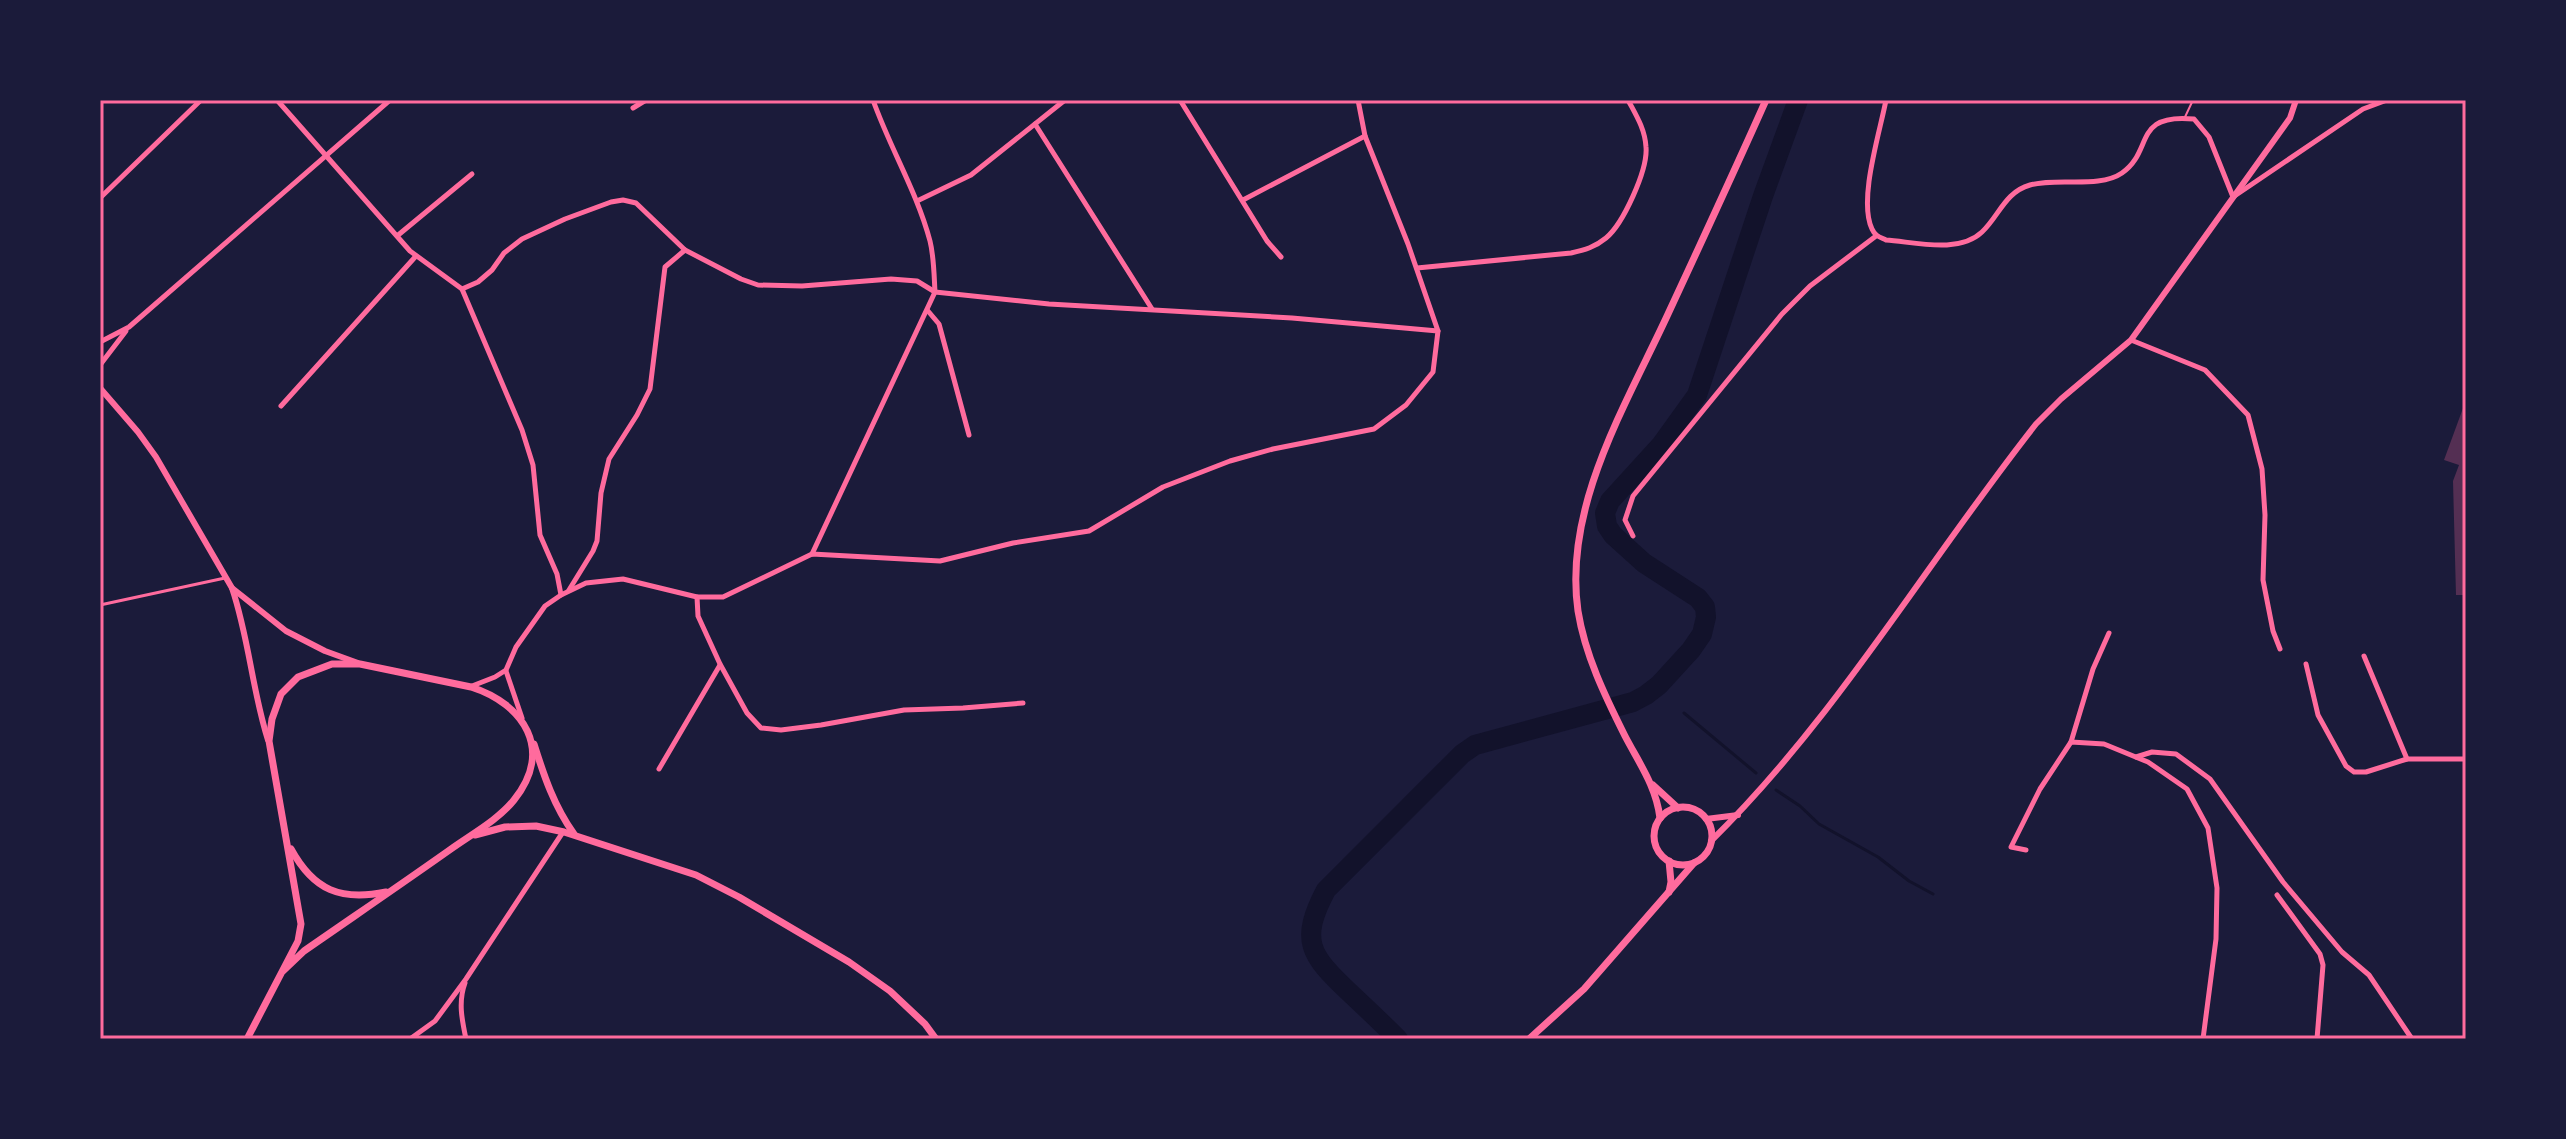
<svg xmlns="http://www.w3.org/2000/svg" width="2566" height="1139" font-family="'Space Grotesk',sans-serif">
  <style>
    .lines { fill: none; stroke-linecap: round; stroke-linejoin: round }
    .stream { stroke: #12122b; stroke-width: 3 }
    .river { stroke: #12122b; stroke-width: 20 }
    .building { fill: #542f53 }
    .service { stroke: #ff6b9d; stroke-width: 2 }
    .pedestrian { stroke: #ff6b9d; stroke-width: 3 }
    .minor { stroke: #ff6b9d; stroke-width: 5 }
    .tertiary { stroke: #ff6b9d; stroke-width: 6 }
    .secondary { stroke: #ff6b9d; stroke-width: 6 }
    .primary { stroke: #ff6b9d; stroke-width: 7 }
    .neatline { fill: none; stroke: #ff6b9d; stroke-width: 3 }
  </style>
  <rect width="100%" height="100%" fill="#1b1b3a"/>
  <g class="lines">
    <g class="stream">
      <polyline points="1684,713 1756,773"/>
      <polyline points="1776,790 1800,806 1819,824 1878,857 1909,881 1933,894"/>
    </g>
    <path class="river" d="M1398 1039C1382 1023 1365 1007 1349 992 1310 955 1299 941 1326 890L1462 754 1475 745 1633 702 1646 695 1659 685 1691 650 1702 634 1706 617 1705 607 1698 598 1644 563 1613 535 1607 526 1605 513 1610 501 1661 445 1697 395 1763 196 1798 100"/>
  </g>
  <polygon class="building" points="2466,400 2466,595 2456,595 2453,481 2459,465 2444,460"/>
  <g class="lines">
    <polyline class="service" points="2185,117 2193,100"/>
    <polyline class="pedestrian" points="100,605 225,578"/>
    <g class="minor">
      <polyline points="277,100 410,251 462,289 522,430 533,465 540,535 557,574 561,595"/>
      <polyline points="1180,100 1267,241 1281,257"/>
      <path d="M1886 100C1880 132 1858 200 1872 229 1875 236 1880 237 1886 240 1915 242 1959 254 1982 232 1999 216 2005 192 2030 185 2057 177 2099 189 2122 173 2154 151 2132 113 2194 119L2209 137 2233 197 2363 109 2387 100"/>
      <polyline points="633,108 646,100"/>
      <polyline points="1035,124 1152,309"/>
      <polyline points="100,198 201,100"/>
      <polyline points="1243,200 1365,136"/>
      <polyline points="917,201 971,175 1065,100"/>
      <polyline points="397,236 472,174"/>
      <path d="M1417 268 1571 253C1585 250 1595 247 1606 238 1623 224 1648 170 1646 147 1645 129 1636 115 1628 100"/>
      <polyline points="462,289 478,282 492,270 504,253 522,239 565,219 611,202 623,200 636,203 685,250 741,279 758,285 802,286 891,279 917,281 935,292 1049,304 1292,318 1438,331"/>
      <polyline points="928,311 939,324 969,435"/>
      <polyline points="2131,340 2205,370 2248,415 2262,469 2265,515 2263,580 2273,631 2280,649"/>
      <polyline points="100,342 129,327 390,100"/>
      <polyline points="100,365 126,331"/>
      <polyline points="281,406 416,256"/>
      <polyline points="1633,536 1625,520 1633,496 1782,314 1810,286 1876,236"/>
      <path d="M812 554 935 292C934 275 934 257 930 241 917 192 890 148 873 100"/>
      <polyline points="569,590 593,551 597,541 601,493 609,459 637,415 650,389 665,267 685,250"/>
      <polyline points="697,597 698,616 720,664 747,713 761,728 781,730 821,725 904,710 963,708 1023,703"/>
      <polyline points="2364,656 2407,759"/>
      <polyline points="2306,664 2318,715 2346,766 2354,772 2366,772 2407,759 2466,759"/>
      <polyline points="506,671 522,718"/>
      <polyline points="472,686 495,677 506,670 516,647 545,606 561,595 586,583 623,579 697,597 723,597 812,554 940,561 1013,543 1089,531 1163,487 1230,461 1273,449 1374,429 1406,405 1433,372 1438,331 1408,244 1365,136 1358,100"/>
      <polyline points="2071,742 2093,669 2109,633"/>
      <polyline points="2136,757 2152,752 2176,754 2210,779 2283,882 2342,952 2369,975 2412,1039"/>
      <polyline points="659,769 720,665"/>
      <polyline points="2026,850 2011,847 2040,789 2071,742 2104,744 2148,762 2187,789 2208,828 2217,888 2216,939 2203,1039"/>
      <polyline points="2277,895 2320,954 2323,965 2317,1039"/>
      <path d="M465 983C458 1002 462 1020 466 1039"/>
      <polyline points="410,1039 435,1021 466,979 563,832"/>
    </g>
    <g class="tertiary">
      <polyline points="100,388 138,432 156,457 232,588 286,631 325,651 358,663"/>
      <path d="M232 588C249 638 252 690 268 740"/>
    </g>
    <g class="secondary">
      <polyline points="1706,819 1738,815"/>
      <path d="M1711 841C1837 717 1927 562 2036 424L2061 399 2131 340 2290 118 2296 100"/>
    </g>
    <g class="primary">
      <path d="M534 744C544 776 554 806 574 834"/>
      <polyline points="1653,785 1678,808"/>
      <circle cx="1683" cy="836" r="29"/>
      <path d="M1660 818C1656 786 1639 763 1625 736 1605 696 1585 655 1578 611 1563 507 1626 405 1668 314 1701 243 1734 172 1766 100"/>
      <polyline points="475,835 505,827 536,826 564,832 696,875 739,897 849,962 890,991 925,1024 936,1039"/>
      <path d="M291 849C314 891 341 901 386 892"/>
      <polyline points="1669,861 1671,882 1669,892"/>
      <path d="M247 1039 298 941 301 924 269 741 272 719 281 694 298 677 332 664H360L471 687C524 704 554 750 514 800 498 820 472 834 451 849 403 883 353 917 304 951L283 971"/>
      <polyline points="1529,1039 1584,989 1694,863"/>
    </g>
  </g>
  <rect width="2566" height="1139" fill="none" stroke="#1b1b3a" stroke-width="204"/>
  <rect x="102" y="102" width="2362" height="935" class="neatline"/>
</svg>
